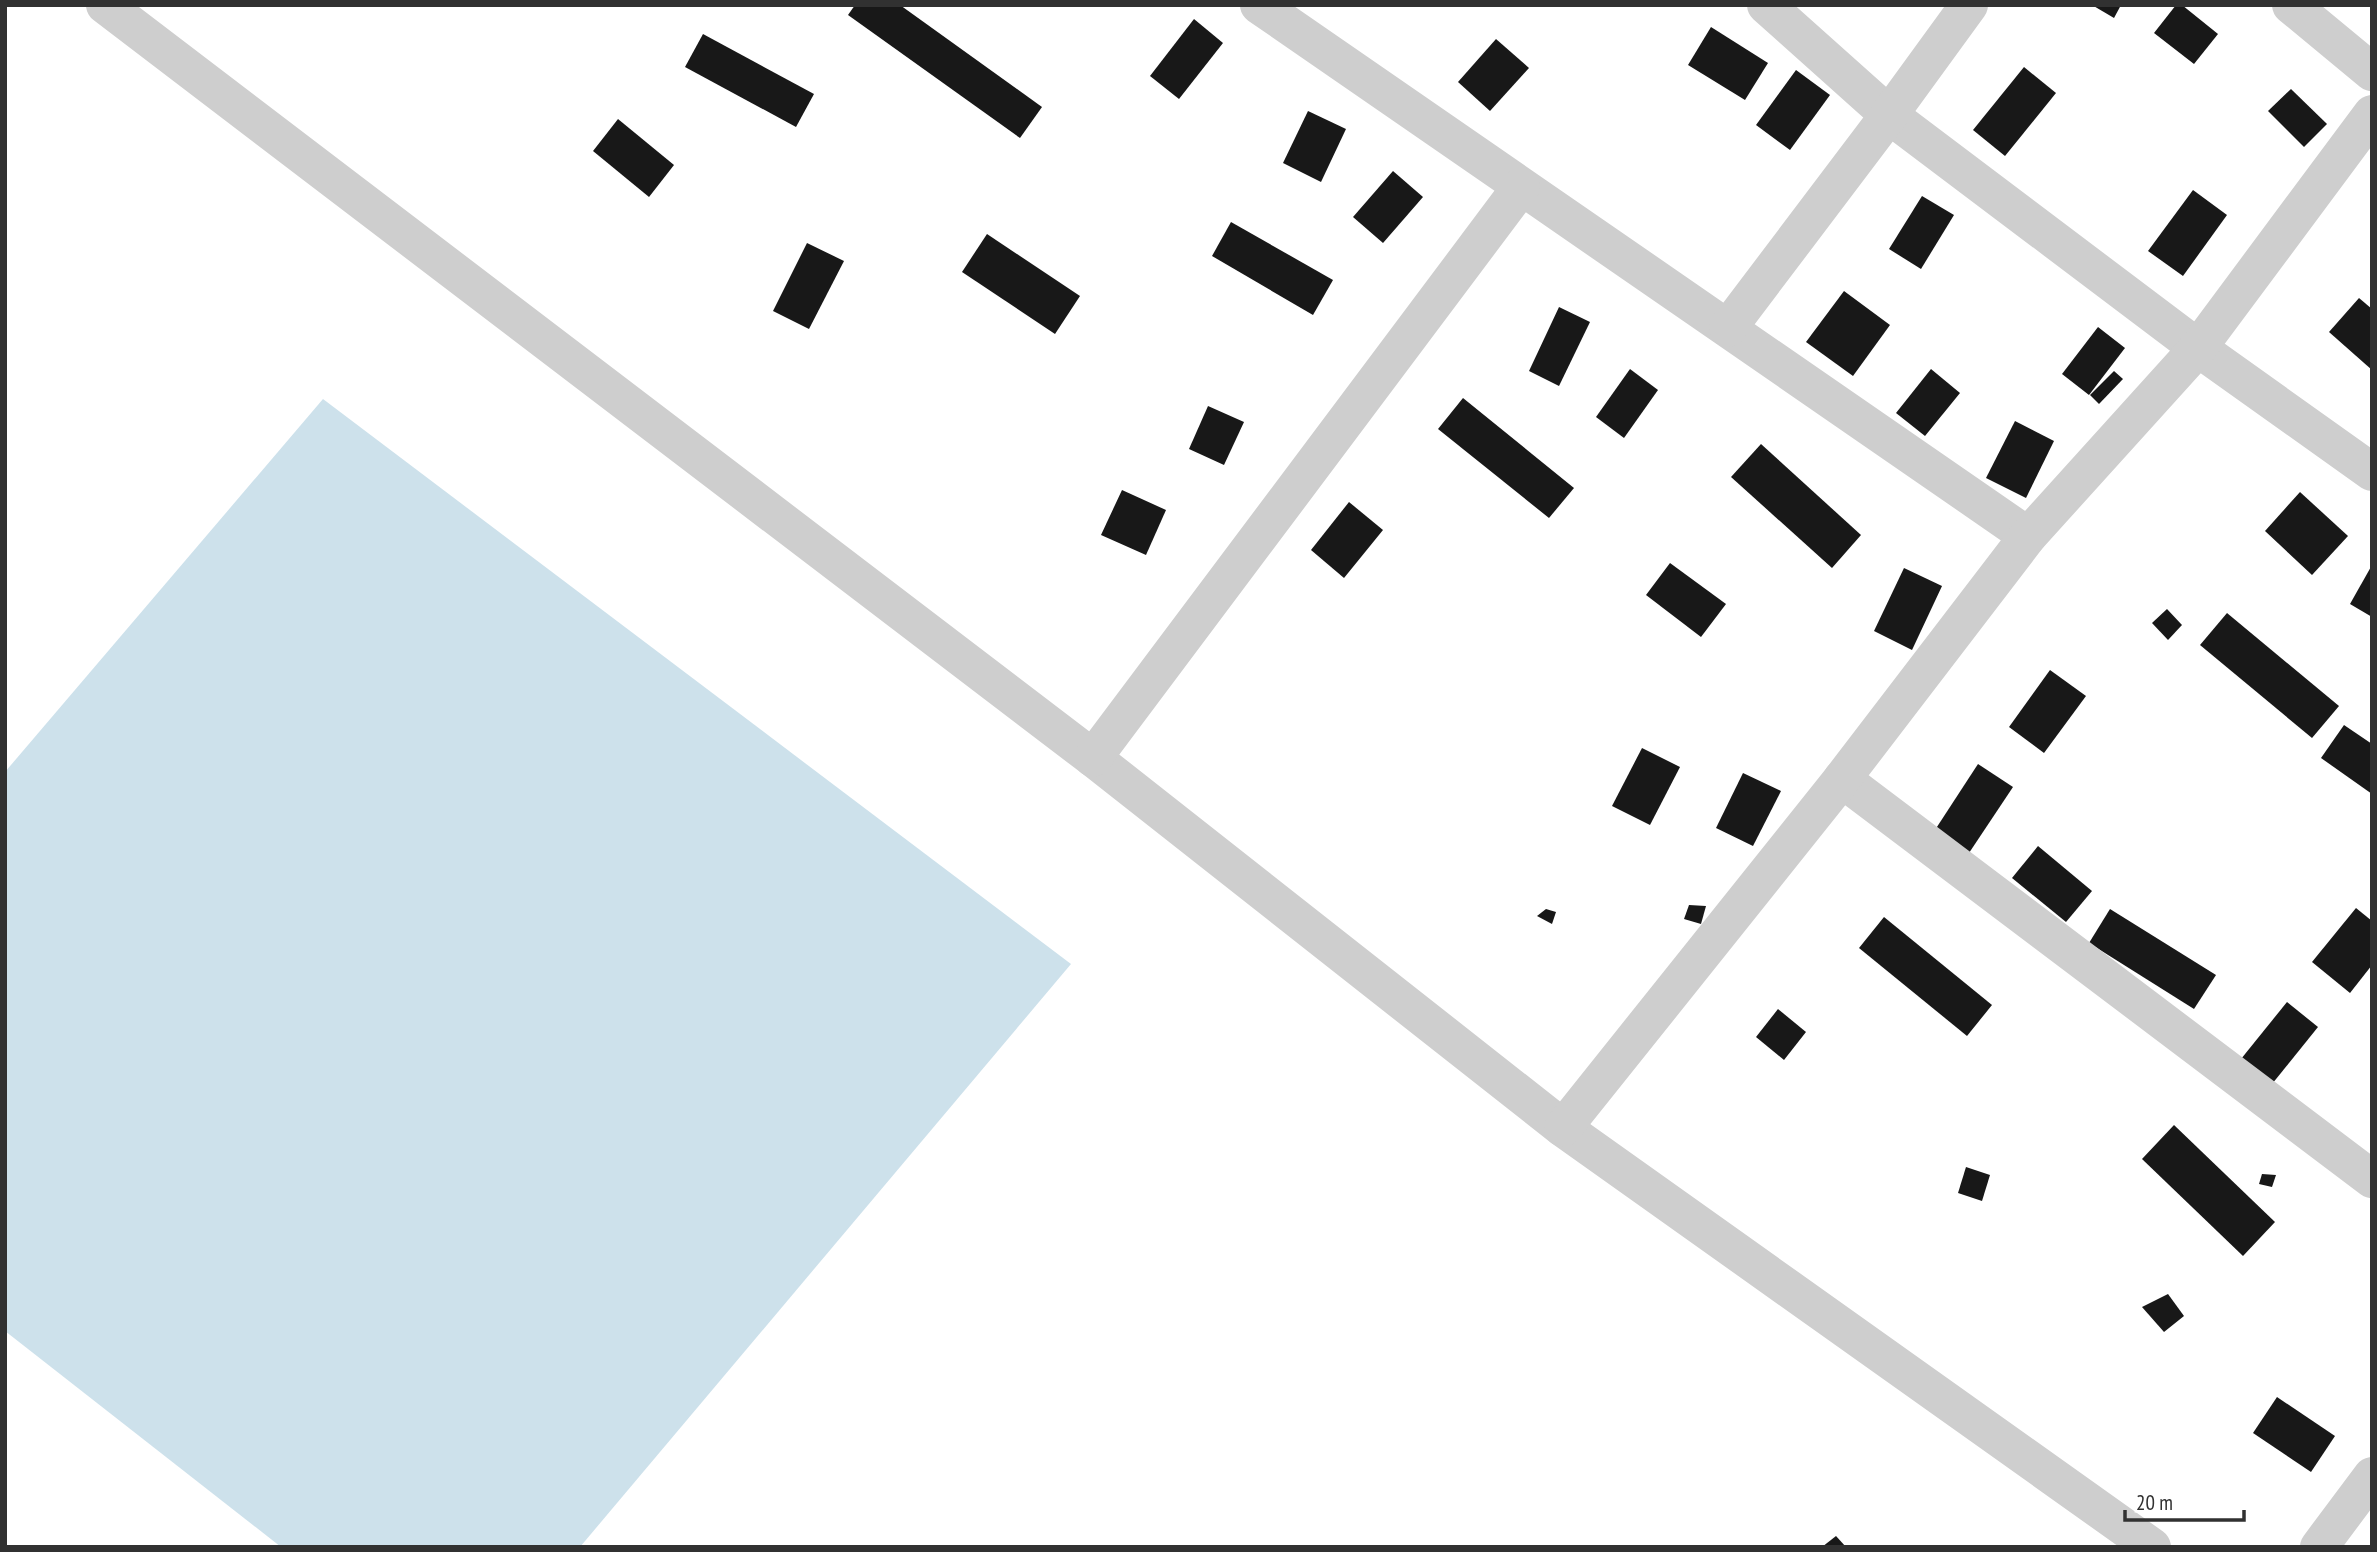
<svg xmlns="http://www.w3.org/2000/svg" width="2377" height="1552" font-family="'PT Sans Narrow',sans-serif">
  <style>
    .water { fill: #cde1eb }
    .building { fill: #181818 }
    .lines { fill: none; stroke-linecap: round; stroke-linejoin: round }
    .minor { stroke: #cecece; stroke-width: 38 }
  </style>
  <rect width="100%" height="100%" fill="#fff"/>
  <polygon class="water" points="323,399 1071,964 580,1547 281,1547 5,1331 5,772"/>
  <g class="building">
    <polygon points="855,5 900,5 1042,107 1020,138 848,15"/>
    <polygon points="2092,5 2121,5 2114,18"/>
    <polygon points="2176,5 2182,5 2218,34 2194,64 2154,33"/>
    <polygon points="1194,19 1223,43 1179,99 1150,76"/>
    <polygon points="1711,27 1768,63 1745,100 1688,65"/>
    <polygon points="703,34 814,94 796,127 685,67"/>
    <polygon points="1496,39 1529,68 1490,111 1458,82"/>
    <polygon points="2024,67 2056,93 2005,156 1973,130"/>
    <polygon points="1796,70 1830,95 1790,150 1756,125"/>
    <polygon points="2291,89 2327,124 2304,147 2268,111"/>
    <polygon points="1308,111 1346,129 1321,182 1283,163"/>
    <polygon points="618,119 674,165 649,197 593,151"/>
    <polygon points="1393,171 1423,197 1383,243 1353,217"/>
    <polygon points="2193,190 2227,215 2183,276 2148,251"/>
    <polygon points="1922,196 1954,215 1921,269 1889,249"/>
    <polygon points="1231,222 1333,280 1313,315 1212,256"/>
    <polygon points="987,234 1080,296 1055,334 962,272"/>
    <polygon points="807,243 844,261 809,329 773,311"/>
    <polygon points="1844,291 1890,325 1853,376 1806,342"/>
    <polygon points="2359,298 2372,309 2372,370 2329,332"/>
    <polygon points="1559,307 1590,322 1559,386 1529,371"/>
    <polygon points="2098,327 2125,348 2089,395 2062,374"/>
    <polygon points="1630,369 1658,390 1624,438 1596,417"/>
    <polygon points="1931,369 1960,393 1925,436 1896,413"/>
    <polygon points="2114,371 2123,379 2099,404 2090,395"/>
    <polygon points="1463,398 1574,488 1549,518 1438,429"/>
    <polygon points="1208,406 1244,422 1224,465 1189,449"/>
    <polygon points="2015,421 2054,441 2026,498 1986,478"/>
    <polygon points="1761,444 1861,535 1832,568 1731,477"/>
    <polygon points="1122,490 1166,510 1146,555 1101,535"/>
    <polygon points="2300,492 2348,536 2312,575 2265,531"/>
    <polygon points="1349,502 1383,530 1344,578 1311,550"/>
    <polygon points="1670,563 1726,604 1701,637 1646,595"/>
    <polygon points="2372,565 2372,617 2350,604"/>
    <polygon points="1904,568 1942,586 1912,650 1874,631"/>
    <polygon points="2167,609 2182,625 2168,640 2152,623"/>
    <polygon points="2227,613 2339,706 2312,738 2200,645"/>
    <polygon points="2050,670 2086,696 2044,753 2009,727"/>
    <polygon points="2344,725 2372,744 2372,794 2321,758"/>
    <polygon points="1642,748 1680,767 1650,825 1612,806"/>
    <polygon points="1978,764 2013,787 1967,856 1933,833"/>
    <polygon points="1743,773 1781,791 1753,846 1716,828"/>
    <polygon points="2038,846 2092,891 2066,922 2012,878"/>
    <polygon points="1689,905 1706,906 1701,924 1684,919"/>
    <polygon points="2356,908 2372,921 2372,965 2350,993 2312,962"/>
    <polygon points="1546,909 1556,912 1552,924 1537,916"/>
    <polygon points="2110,909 2216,975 2194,1009 2089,943"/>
    <polygon points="1884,917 1992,1005 1967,1036 1859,948"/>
    <polygon points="2287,1002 2318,1027 2272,1084 2241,1059"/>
    <polygon points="1778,1009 1806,1032 1784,1060 1756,1037"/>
    <polygon points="2174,1125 2275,1222 2243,1256 2142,1159"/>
    <polygon points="1966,1167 1990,1175 1982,1201 1958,1193"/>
    <polygon points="2262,1174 2276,1175 2272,1187 2259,1184"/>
    <polygon points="2168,1294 2184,1316 2164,1332 2142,1307"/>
    <polygon points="2277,1397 2335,1436 2311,1472 2253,1433"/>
    <polygon points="1836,1536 1846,1547 1822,1547"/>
  </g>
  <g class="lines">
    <g class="minor">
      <polyline points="105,5 1093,758 1563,1128 2152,1547"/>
      <polyline points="1259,5 2028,536"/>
      <polyline points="1766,5 1889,115 2198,348 2372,472"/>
      <polyline points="2291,5 2372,72"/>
      <polyline points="1728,328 1889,115 1969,5"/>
      <polyline points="1093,758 1521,187"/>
      <polyline points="1842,779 2372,1179"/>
      <polyline points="1563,1128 1842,779 2028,536 2198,348 2372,114"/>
      <polyline points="2319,1547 2372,1476"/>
    </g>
  </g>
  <rect width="2377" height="1552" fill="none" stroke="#313131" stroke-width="14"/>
  <path d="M2125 1510v10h119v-10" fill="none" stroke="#313131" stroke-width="3.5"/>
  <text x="2136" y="1510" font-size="21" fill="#313131" stroke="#ffffff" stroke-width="5" paint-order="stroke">20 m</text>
</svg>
